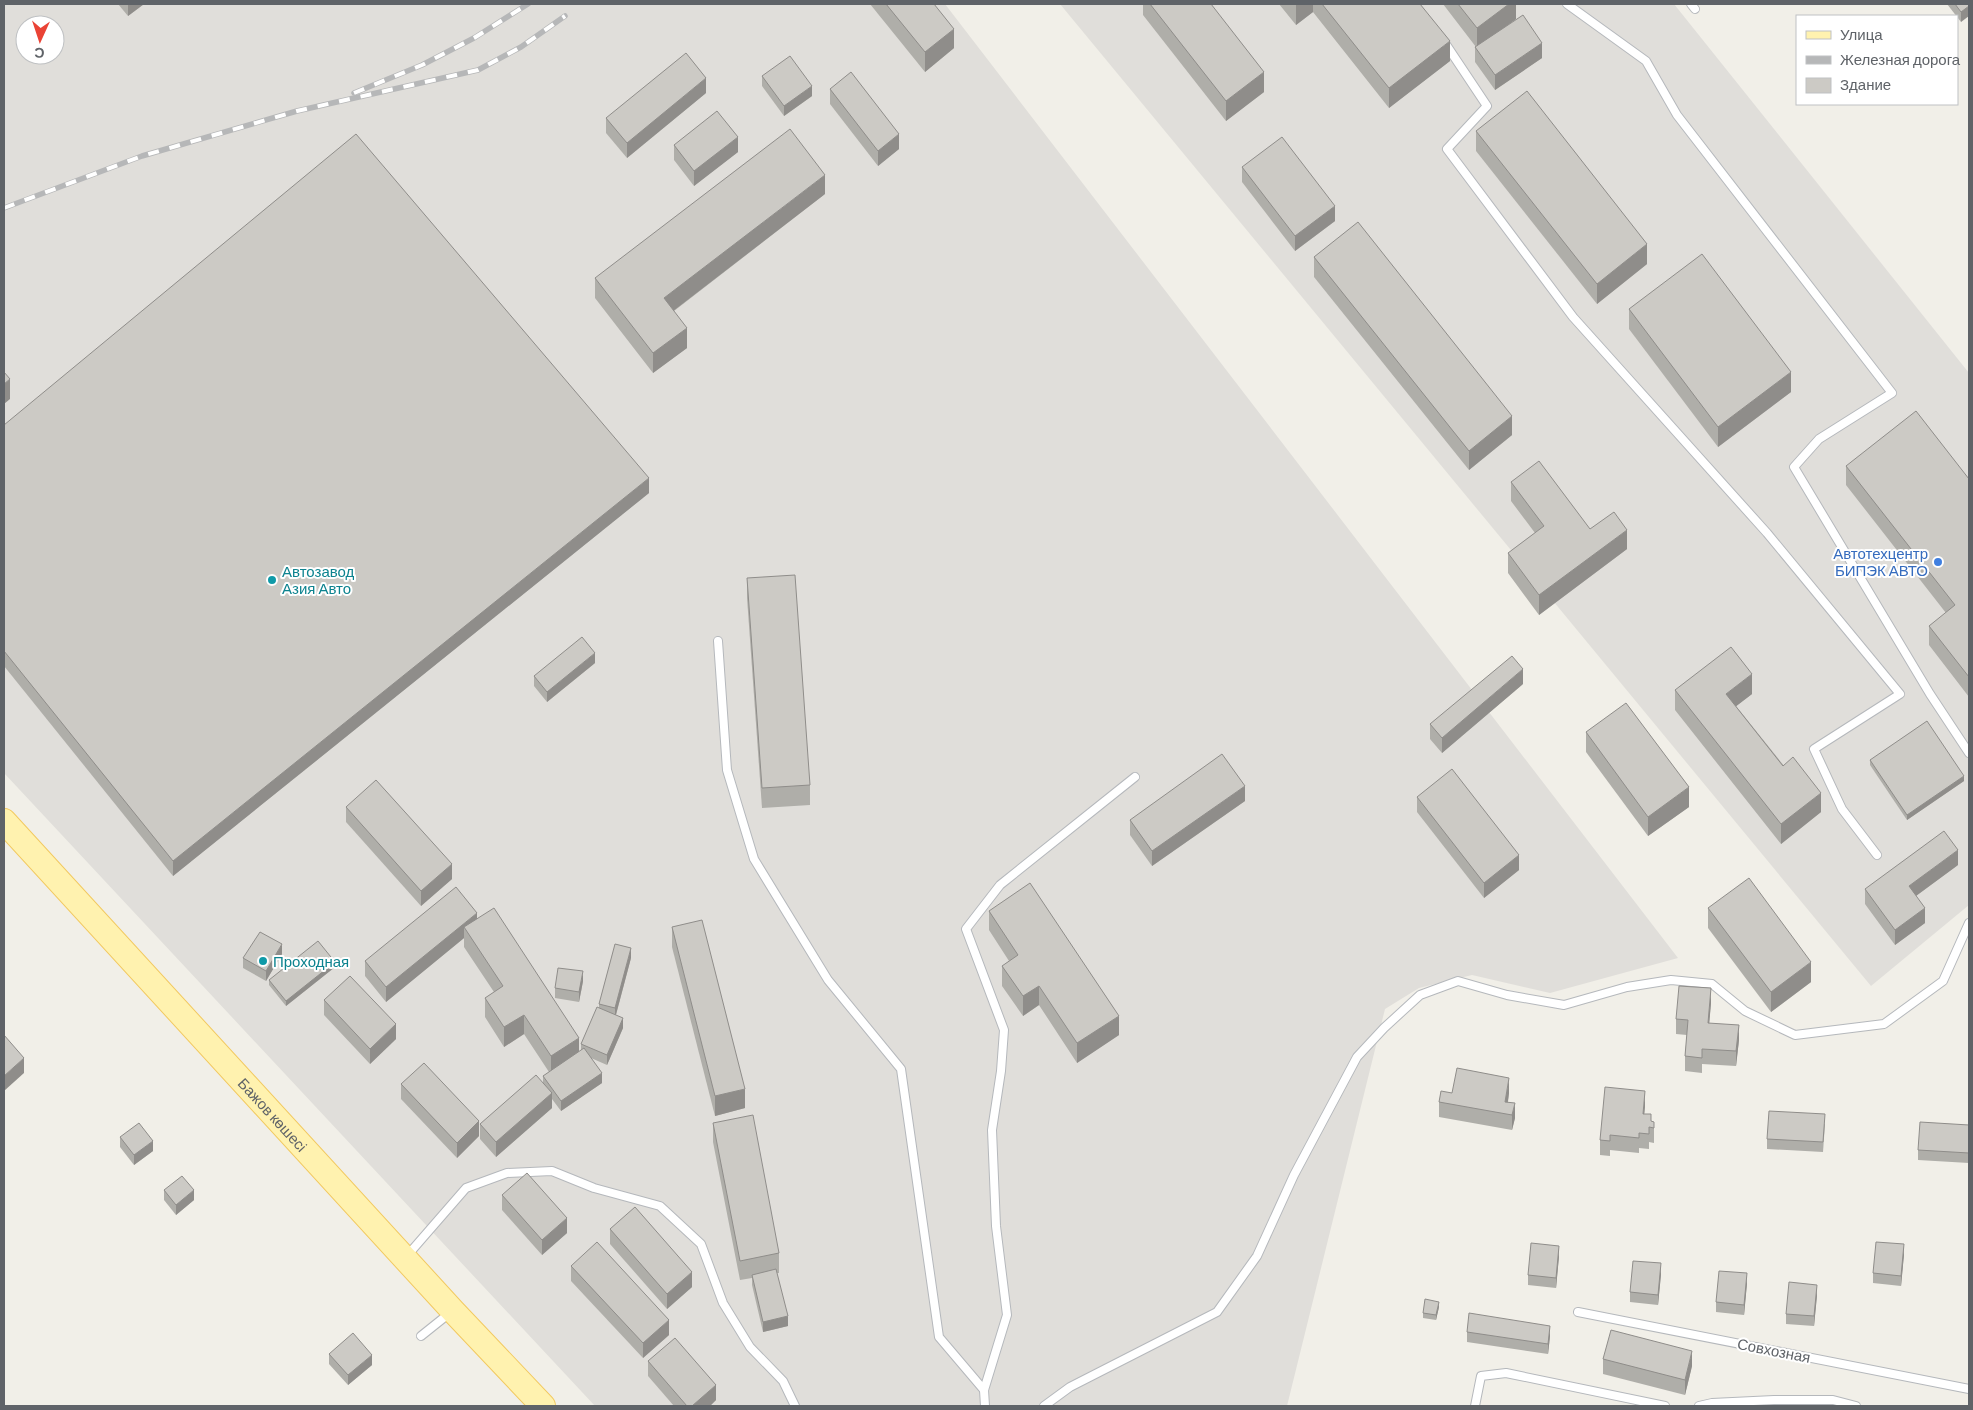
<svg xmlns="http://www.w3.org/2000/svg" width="1973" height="1410" font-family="Barlow,sans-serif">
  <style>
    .industrial { fill: #e0deda; fill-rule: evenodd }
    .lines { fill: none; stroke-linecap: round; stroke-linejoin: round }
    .lane-casing { stroke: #b5b8bc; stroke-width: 10 }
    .primary-casing { stroke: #f2c960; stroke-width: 26 }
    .lane { stroke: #fff; stroke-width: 8 }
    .primary { stroke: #fff2af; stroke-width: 24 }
    .rail-casing { stroke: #b6b7b8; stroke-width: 5.5 }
    .rail { stroke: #fff; stroke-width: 4; stroke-dasharray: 11; stroke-linecap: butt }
    .wall { fill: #afaea9 }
    .shaded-wall { fill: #8f8d8a }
    .building { fill: #cccac5; stroke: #8f8d8a }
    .shop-dot { fill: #3f7fe0; stroke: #fff; stroke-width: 2 }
    .culture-dot { fill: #0f9aa8; stroke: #fff; stroke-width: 2 }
    .labels { text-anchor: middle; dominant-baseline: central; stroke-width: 4; stroke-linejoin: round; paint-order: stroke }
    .shop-label { font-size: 15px; fill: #366cbe; stroke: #fff; text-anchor: end }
    .culture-label { font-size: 15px; fill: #0d838f; stroke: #fff; text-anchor: start }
    .street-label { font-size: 15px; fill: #5f6368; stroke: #fff }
  </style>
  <rect width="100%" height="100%" fill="#f1efe8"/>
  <g class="industrial">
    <path d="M4 4H945L1678 958 1550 993 1472 975 1419 988 1385 1009 1287 1406H595L4 773ZM25 25H55V55H25Z"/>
    <polygon points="1060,4 1674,4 1969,373 1969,905 1871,986"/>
  </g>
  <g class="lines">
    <g class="lane-casing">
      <g id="lane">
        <polyline points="1567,4 1646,61 1677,115 1892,393 1819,439 1794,467 1930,694 1969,753"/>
        <polyline points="1691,4 1695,9"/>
        <polyline points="1445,43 1487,106 1447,149 1573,317 1767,533 1900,694 1814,749 1842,809 1877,855"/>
        <polyline points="718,641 727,770 754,859 828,980 901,1069 939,1337 984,1390"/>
        <polyline points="406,1257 466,1188 507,1173 552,1171 594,1188 660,1206 701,1244 723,1303 750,1347 783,1381 795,1406"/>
        <polyline points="1578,1312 1969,1389"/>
        <polyline points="421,1336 451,1312"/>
        <polyline points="985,1406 984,1390 1007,1315 996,1226 992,1130 1001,1071 1004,1030 966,929 1000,885 1135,777"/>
        <polyline points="1044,1406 1070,1387 1217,1312 1257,1256 1294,1175 1357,1057 1384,1028 1420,995 1458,981 1507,995 1564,1005 1627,987 1671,980 1712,984 1745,1011 1795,1035 1884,1024 1943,981 1969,923"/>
        <polyline points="1475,1406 1481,1376 1506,1373 1665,1406"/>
        <polyline points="1699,1406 1712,1403 1774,1400 1833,1400 1856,1406"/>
      </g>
    </g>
    <g class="primary-casing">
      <g id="primary">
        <path id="s1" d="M4 821 453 1311 543 1406"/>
      </g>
    </g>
    <use href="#lane" class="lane"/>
    <use href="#primary" class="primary"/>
    <g class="rail-casing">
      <g id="rail">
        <polyline points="354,93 422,65 474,38 528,4"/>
        <polyline points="4,208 142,156 297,111 478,70 521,47 565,16"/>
      </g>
    </g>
    <use href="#rail" class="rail"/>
  </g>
  <g class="wall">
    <polygon points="118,4 144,4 128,16"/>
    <polygon points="870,4 934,4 954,48 925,72"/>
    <polygon points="1143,4 1211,4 1264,92 1226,121 1143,15"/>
    <polygon points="1279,4 1420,4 1450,61 1389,108 1313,12 1296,25"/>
    <polygon points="1443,4 1516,4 1516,19 1504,28 1542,58 1495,90 1475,62 1475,47 1476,47"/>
    <polygon points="1947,4 1969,4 1961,22"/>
    <polygon points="762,76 812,96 784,116 762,86"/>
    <polygon points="830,89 899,149 878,166 830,104"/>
    <polygon points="706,93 627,158 606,133 606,118"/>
    <polygon points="1476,131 1647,264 1597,304 1476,151"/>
    <polygon points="674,145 738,152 694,186 674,160"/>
    <polygon points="1242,167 1335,221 1295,251 1242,182"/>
    <polygon points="825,194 674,311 687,348 653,373 595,298 595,278"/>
    <polygon points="1314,257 1512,435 1469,470 1314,277"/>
    <polygon points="1629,309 1791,392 1718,447 1629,329"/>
    <polygon points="4,425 649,493 173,876 4,666"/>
    <polygon points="1846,466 1969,479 1969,697 1929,645 1929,626 1946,613 1846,485"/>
    <polygon points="1511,482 1590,529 1627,549 1539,615 1508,573 1508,553 1535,533 1511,501"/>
    <polygon points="747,578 810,785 810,805 762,808 747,598"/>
    <polygon points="595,663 547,702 534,686 534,676"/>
    <polygon points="1523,684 1442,753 1430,739 1430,724"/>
    <polygon points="1675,690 1752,694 1736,706 1821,812 1781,844 1675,710"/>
    <polygon points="1586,732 1689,807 1648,836 1586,752"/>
    <polygon points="1870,760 1964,781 1907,820 1870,765"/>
    <polygon points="1417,797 1519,870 1484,898 1417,812"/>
    <polygon points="1245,801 1152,866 1130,835 1130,820"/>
    <polygon points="346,807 452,879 421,906 346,822"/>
    <polygon points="1958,865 1916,896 1925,923 1895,945 1865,904 1865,889"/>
    <polygon points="1708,908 1811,982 1771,1012 1708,928"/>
    <polygon points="989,911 1119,1035 1077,1063 1039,1005 1023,1016 1002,986 1002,966 1009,961 989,930"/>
    <polygon points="477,919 579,1052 581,1050 581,1044 599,1008 599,1004 631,958 616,1015 623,1028 607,1065 591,1058 602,1083 561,1111 552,1099 552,1108 496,1157 480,1139 480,1124 543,1083 543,1076 549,1072 524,1034 504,1047 485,1017 485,998 494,992 464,947 464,938 386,1002 365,976 365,961"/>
    <polygon points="672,927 745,1108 715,1116 672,947"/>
    <polygon points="282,954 266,981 243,968 243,958"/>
    <polygon points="335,967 286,1006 269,985 269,980"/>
    <polygon points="583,981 579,1002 555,998 555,988"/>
    <polygon points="324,1000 396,1039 370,1064 324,1015"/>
    <polygon points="1711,1003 1709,1023 1739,1040 1736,1066 1702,1064 1702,1073 1685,1071 1685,1056 1687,1035 1676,1034 1676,1019"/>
    <polygon points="401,1084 479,1136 457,1158 401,1099"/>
    <polygon points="1452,1093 1509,1093 1508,1102 1515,1118 1512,1130 1439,1117 1439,1102"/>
    <polygon points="1645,1106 1644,1114 1651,1121 1654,1122 1654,1143 1649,1142 1649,1149 1639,1148 1639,1153 1610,1150 1610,1156 1600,1155 1600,1140"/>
    <polygon points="713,1123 779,1253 779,1273 777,1273 788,1326 763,1332 752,1285 752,1278 740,1280 713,1142"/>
    <polygon points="1825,1124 1823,1152 1767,1149 1767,1139"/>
    <polygon points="1969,1125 1969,1163 1918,1160 1918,1150"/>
    <polygon points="120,1137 153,1151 134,1165 120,1147"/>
    <polygon points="164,1190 194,1200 176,1215 164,1200"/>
    <polygon points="502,1195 567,1233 542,1255 502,1210"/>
    <polygon points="610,1229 692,1287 667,1309 610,1244"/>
    <polygon points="1904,1254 1901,1286 1873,1283 1873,1273"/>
    <polygon points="1559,1256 1556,1288 1528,1285 1528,1275"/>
    <polygon points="571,1266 669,1335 643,1358 571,1281"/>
    <polygon points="1661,1274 1658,1305 1630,1302 1630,1292"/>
    <polygon points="1747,1283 1744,1315 1716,1312 1716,1302"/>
    <polygon points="1817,1295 1814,1326 1786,1324 1786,1314"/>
    <polygon points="1439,1307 1436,1320 1423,1318 1423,1313"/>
    <polygon points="1467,1332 1550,1336 1548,1354 1467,1342"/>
    <polygon points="329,1354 372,1365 348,1385 329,1364"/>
    <polygon points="1603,1359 1692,1366 1685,1395 1603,1374"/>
    <polygon points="648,1361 716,1400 710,1406 674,1406 648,1376"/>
  </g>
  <g class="shaded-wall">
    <polygon points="128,4 144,4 128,16"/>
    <polygon points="1298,4 1313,4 1313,12 1296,25 1296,5"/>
    <polygon points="1509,4 1516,4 1516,19 1477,48 1477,28"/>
    <polygon points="1969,6 1969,16 1961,22 1961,12"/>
    <polygon points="954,29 954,48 925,72 925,52"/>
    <polygon points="1450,41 1450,61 1389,108 1389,88"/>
    <polygon points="1542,43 1542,58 1495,90 1495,75"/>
    <polygon points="1264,72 1264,92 1226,121 1226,101"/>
    <polygon points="706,78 706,93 627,158 627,143"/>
    <polygon points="812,86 812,96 784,116 784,106"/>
    <polygon points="899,134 899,149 878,166 878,151"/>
    <polygon points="738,137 738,152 694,186 694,171"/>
    <polygon points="825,175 825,194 664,318 664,298"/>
    <polygon points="1335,206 1335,221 1295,251 1295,236"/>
    <polygon points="1647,244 1647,264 1597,304 1597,284"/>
    <polygon points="687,328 687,348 653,373 653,353"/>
    <polygon points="1791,372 1791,392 1718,447 1718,427"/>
    <polygon points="10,379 10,399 4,404 4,384"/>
    <polygon points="1512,416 1512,435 1469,470 1469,451"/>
    <polygon points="649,478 649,493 173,876 173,861"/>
    <polygon points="1627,530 1627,549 1539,615 1539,595"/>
    <polygon points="595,653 595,663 547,702 547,692"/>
    <polygon points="1523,669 1523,684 1442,753 1442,738"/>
    <polygon points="1752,674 1752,694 1726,714 1726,694"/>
    <polygon points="1964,776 1964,781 1907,820 1907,815"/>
    <polygon points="1245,786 1245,801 1152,866 1152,851"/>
    <polygon points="1689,787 1689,807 1648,836 1648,817"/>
    <polygon points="1821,793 1821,812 1781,844 1781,824"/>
    <polygon points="1958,850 1958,865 1909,901 1909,886"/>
    <polygon points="1519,855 1519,870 1484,898 1484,883"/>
    <polygon points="452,864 452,879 421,906 421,891"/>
    <polygon points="1925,908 1925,923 1895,945 1895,930"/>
    <polygon points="477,913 477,928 464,927 464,938 386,1002 386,987"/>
    <polygon points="282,944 282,954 266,981 266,971"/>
    <polygon points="631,948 631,958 615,1018 615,1008"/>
    <polygon points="335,962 335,967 286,1006 286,1001"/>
    <polygon points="1811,962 1811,982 1771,1012 1771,992"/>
    <polygon points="583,971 583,981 579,1002 579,992"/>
    <polygon points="1039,986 1039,1005 1023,1016 1023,996"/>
    <polygon points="1711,988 1711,1003 1708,1038 1708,1023"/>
    <polygon points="524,1015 524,1034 504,1047 504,1027"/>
    <polygon points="1119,1016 1119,1035 1077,1063 1077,1043"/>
    <polygon points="623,1018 623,1028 607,1065 607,1055"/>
    <polygon points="396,1024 396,1039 370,1064 370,1049"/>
    <polygon points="1739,1025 1739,1040 1736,1066 1736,1051"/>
    <polygon points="579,1038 579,1058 551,1076 551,1056"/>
    <polygon points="24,1058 24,1073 4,1091 4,1076"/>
    <polygon points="602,1073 602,1083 561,1111 561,1101"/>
    <polygon points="1509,1078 1509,1093 1506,1114 1505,1102"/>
    <polygon points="745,1089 745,1108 715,1116 715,1096"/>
    <polygon points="1645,1091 1645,1106 1643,1129 1643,1114"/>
    <polygon points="552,1093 552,1108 496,1157 496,1142"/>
    <polygon points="1515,1103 1515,1118 1512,1130 1512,1115"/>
    <polygon points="479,1121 479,1136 457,1158 457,1143"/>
    <polygon points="153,1141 153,1151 134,1165 134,1155"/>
    <polygon points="194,1190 194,1200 176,1215 176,1205"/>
    <polygon points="567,1218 567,1233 542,1255 542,1240"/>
    <polygon points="1904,1244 1904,1254 1901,1286 1901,1276"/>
    <polygon points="1559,1246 1559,1256 1556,1288 1556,1278"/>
    <polygon points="1661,1263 1661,1274 1658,1305 1658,1295"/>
    <polygon points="692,1272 692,1287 667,1309 667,1294"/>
    <polygon points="1747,1273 1747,1283 1744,1315 1744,1305"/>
    <polygon points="1817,1285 1817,1295 1814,1326 1814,1316"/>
    <polygon points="1439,1302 1439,1307 1436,1320 1436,1315"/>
    <polygon points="788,1316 788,1326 763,1332 763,1322"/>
    <polygon points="669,1320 669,1335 643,1358 643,1343"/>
    <polygon points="1550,1326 1550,1336 1548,1354 1548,1344"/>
    <polygon points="1692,1351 1692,1366 1685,1395 1685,1380"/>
    <polygon points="372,1355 372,1365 348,1385 348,1375"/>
    <polygon points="716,1385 716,1400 710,1406 692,1406"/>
  </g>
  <g class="building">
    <polygon points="886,4 934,4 954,29 925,52"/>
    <polygon points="1150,4 1211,4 1264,72 1226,101"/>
    <polygon points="1322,4 1420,4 1450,41 1389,88"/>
    <polygon points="1458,4 1509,4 1477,28"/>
    <polygon points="1955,4 1969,4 1969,6 1961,12"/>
    <polygon points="1523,15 1542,43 1495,75 1475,47"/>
    <polygon points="686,53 706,78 627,143 606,118"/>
    <polygon points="790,56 812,86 784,106 762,76"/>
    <polygon points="851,72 899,134 878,151 830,89"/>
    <polygon points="1527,91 1647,244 1597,284 1476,131"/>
    <polygon points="717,111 738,137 694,171 674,145"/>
    <polygon points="790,129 825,175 664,298 687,328 653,353 595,278"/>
    <polygon points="356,134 649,478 173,861 4,651 4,425"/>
    <polygon points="1282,137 1335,206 1295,236 1242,167"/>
    <polygon points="1358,222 1512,416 1469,451 1314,257"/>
    <polygon points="1702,254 1791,372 1718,427 1629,309"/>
    <polygon points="4,372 10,379 4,384"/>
    <polygon points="1916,411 1969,479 1969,677 1929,626 1955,605 1846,466"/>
    <polygon points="1539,461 1590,529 1614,512 1627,530 1539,595 1508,553 1544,526 1511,482"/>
    <polygon points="795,575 810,785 762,788 747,578"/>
    <polygon points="582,637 595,653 547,692 534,676"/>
    <polygon points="1731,647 1752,674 1726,694 1783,766 1793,757 1821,793 1781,824 1675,690"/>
    <polygon points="1512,656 1523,669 1442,738 1430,724"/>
    <polygon points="1626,703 1689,787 1648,817 1586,732"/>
    <polygon points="1927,721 1964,776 1907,815 1870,760"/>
    <polygon points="1222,754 1245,786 1152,851 1130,820"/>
    <polygon points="1452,769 1519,855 1484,883 1417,797"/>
    <polygon points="376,780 452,864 421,891 346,807"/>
    <polygon points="1944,831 1958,850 1909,886 1925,908 1895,930 1865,889"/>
    <polygon points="1749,878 1811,962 1771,992 1708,908"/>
    <polygon points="1030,883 1119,1016 1077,1043 1039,986 1023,996 1002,966 1018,955 989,911"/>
    <polygon points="456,887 477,913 386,987 365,961"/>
    <polygon points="494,908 579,1038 551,1056 524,1015 504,1027 485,998 503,986 464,927"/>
    <polygon points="702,920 745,1089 715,1096 672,927"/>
    <polygon points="260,932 282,944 266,971 243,958"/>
    <polygon points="318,941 335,962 286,1001 269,980"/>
    <polygon points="615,944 631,948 615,1008 599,1004"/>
    <polygon points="558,968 583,971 579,992 555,988"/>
    <polygon points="350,976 396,1024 370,1049 324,1000"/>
    <polygon points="1679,986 1711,988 1708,1023 1739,1025 1736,1051 1702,1049 1702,1058 1685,1056 1688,1020 1676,1019"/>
    <polygon points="597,1007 623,1018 607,1055 581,1044"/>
    <polygon points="4,1035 24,1058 4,1076"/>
    <polygon points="584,1048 602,1073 561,1101 543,1076"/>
    <polygon points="424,1063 479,1121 457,1143 401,1084"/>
    <polygon points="1457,1068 1509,1078 1505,1102 1515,1103 1512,1115 1439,1102 1441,1091 1452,1093"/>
    <polygon points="536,1075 552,1093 496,1142 480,1124"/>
    <polygon points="1605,1087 1645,1091 1643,1114 1651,1114 1651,1121 1654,1122 1654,1128 1649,1127 1649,1134 1639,1133 1639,1138 1610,1135 1610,1141 1600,1140"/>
    <polygon points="1769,1111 1825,1114 1823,1142 1767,1139"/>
    <polygon points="753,1115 779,1253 740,1261 713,1123"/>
    <polygon points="1920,1122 1969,1125 1969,1153 1918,1150"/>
    <polygon points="139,1123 153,1141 134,1155 120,1137"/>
    <polygon points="527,1173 567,1218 542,1240 502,1195"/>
    <polygon points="182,1176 194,1190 176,1205 164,1190"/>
    <polygon points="635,1207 692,1272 667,1294 610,1229"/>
    <polygon points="597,1242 669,1320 643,1343 571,1266"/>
    <polygon points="1876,1242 1904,1244 1901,1276 1873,1273"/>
    <polygon points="1531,1243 1559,1246 1556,1278 1528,1275"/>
    <polygon points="1633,1261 1661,1263 1658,1295 1630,1292"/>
    <polygon points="776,1269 788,1316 763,1322 752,1275"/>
    <polygon points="1719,1271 1747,1273 1744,1305 1716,1302"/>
    <polygon points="1789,1282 1817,1285 1814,1316 1786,1314"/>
    <polygon points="1425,1299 1439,1302 1436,1315 1423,1313"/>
    <polygon points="1469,1313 1550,1326 1548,1344 1467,1332"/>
    <polygon points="1611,1330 1692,1351 1685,1380 1603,1359"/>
    <polygon points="353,1333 372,1355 348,1375 329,1354"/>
    <polygon points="675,1338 716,1385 692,1406 687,1406 648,1361"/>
  </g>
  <circle class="shop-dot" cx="1938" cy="562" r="5"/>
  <g class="culture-dot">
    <circle cx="272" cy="580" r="5"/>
    <circle cx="263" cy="961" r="5"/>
  </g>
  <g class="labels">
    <g class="shop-label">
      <text x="1928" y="553">Автотехцентр<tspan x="1928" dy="17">БИПЭК АВТО</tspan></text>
    </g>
    <g class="culture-label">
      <text x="282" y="571">Автозавод<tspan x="282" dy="17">Азия Авто</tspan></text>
      <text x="273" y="961">Проходная</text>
    </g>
    <g class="street-label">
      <text stroke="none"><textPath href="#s1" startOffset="398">Бажов көшесі</textPath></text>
      <text transform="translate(1774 1350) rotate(11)">Совхозная</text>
    </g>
  </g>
  <rect width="1973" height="1410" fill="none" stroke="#5f6368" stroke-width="10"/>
  <rect x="1796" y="15" width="162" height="90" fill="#ffffff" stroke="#bfc1c3"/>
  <rect x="1806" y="31" width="25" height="8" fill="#fff2af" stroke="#bfc1c3"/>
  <text x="1840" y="40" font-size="15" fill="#5f6368">Улица</text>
  <rect x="1806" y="56" width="25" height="8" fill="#b6b7b8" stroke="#bfc1c3"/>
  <text x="1840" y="65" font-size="15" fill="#5f6368">Железная дорога</text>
  <rect x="1806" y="78" width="25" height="15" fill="#cccac5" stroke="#bfc1c3"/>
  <text x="1840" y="90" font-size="15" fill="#5f6368">Здание</text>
  <g transform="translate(40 40) rotate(183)"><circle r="24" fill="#ffffff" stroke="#bfc1c3"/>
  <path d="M0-4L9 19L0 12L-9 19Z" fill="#ea4335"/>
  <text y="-8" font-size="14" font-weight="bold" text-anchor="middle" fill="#5f6368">С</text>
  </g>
</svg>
